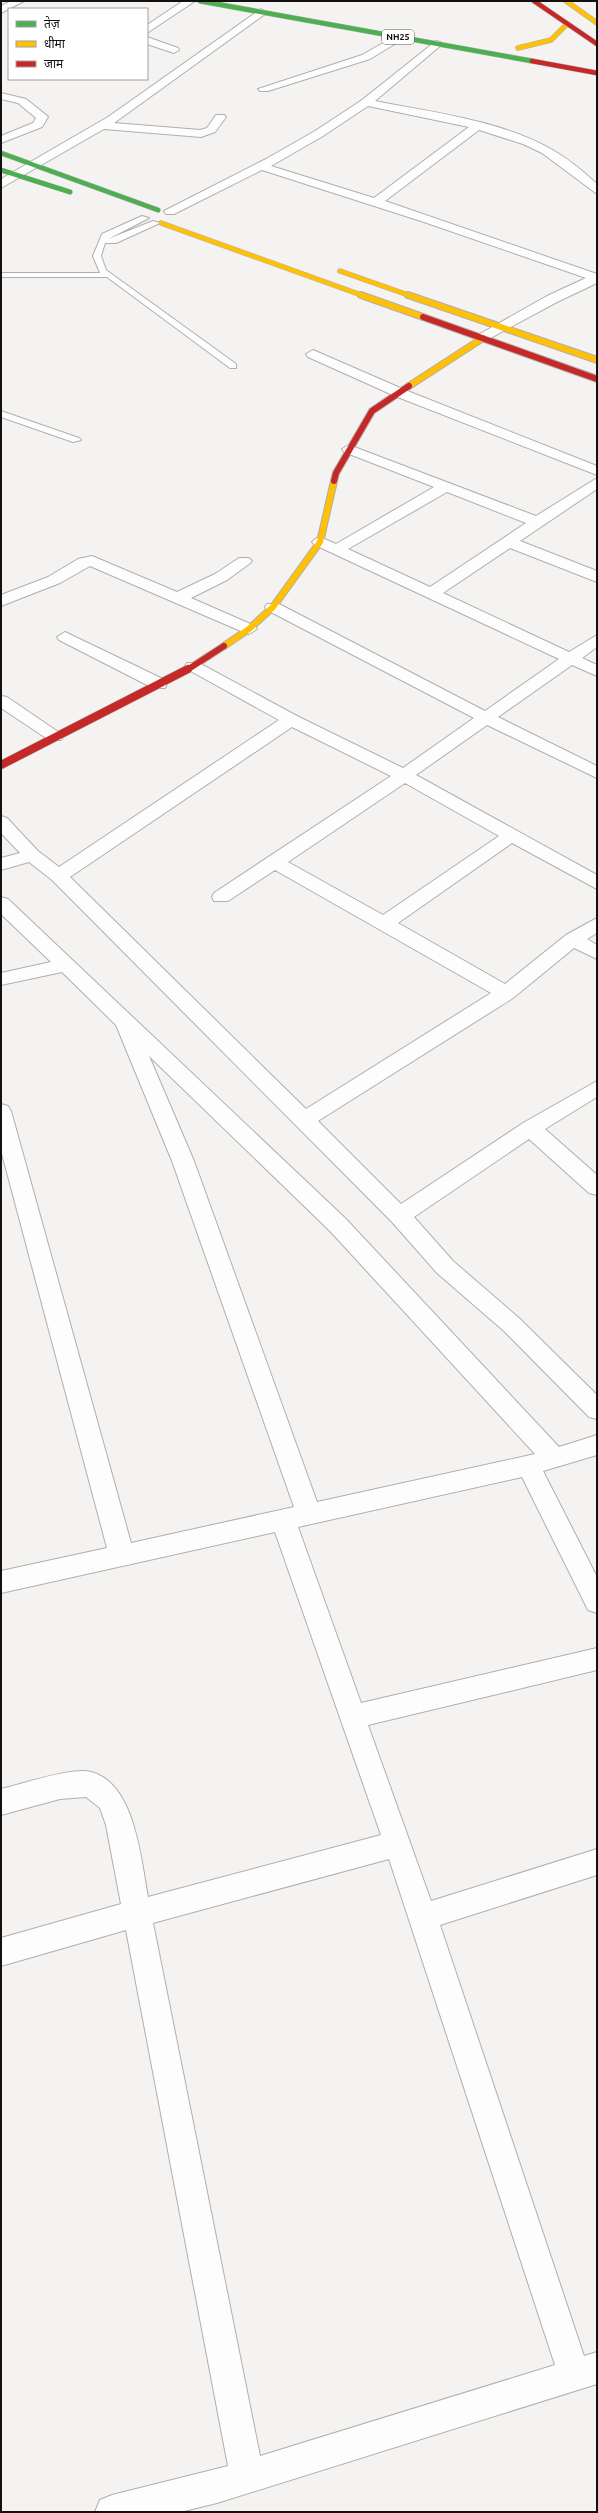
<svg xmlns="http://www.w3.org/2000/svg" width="598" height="2513" font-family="Ubuntu,'Noto Sans Devanagari',sans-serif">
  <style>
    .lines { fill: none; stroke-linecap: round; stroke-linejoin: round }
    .lane-casing { stroke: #b0afad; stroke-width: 2 }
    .street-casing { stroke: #b0afad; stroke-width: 2 }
    .fast-casing { stroke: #b0afad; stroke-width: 5.5 }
    .slow-far1-casing { stroke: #b0afad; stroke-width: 5.5 }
    .slow-casing { stroke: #b0afad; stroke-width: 8 }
    .jam-far2-casing { stroke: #b0afad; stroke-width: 5.5 }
    .jam-far1-casing { stroke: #b0afad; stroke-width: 8 }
    .jam-casing { stroke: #b0afad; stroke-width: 9 }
    .lane { fill: #fdfdfd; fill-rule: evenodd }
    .street { fill: #fdfdfd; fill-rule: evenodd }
    .fast { stroke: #4caf50; stroke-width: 4.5 }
    .slow-far1 { stroke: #ffc107; stroke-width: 4.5 }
    .slow { stroke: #ffc107; stroke-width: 6 }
    .jam-far2 { stroke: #c62828; stroke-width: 4.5 }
    .jam-far1 { stroke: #c62828; stroke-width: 6 }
    .jam { stroke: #c62828; stroke-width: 8 }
    .labels { text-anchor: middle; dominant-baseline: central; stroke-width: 3.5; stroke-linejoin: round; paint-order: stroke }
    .shield { fill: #fff; stroke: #595858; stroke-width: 1 }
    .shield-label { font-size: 9px; font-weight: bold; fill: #121110 }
  </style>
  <rect width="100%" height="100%" fill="#f4f3f1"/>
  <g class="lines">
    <g class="lane-casing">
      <g id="lane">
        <polygon points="142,216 149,218 108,239 153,221 160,223 116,243 105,243 101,256 106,270 236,364 236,368 230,368 107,277 1,277 1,273 100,273 93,256 102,234"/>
        <polygon points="1,411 79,438 81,440 73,442 1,417"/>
      </g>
    </g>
    <g class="street-casing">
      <g id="street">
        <polygon points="11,1 24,1 1,13 1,6"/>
        <polygon points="183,1 195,1 147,33 147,25"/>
        <polygon points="261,9 266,12 265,14 114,123 200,130 207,128 216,115 224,115 226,117 215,132 201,137 104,129 1,188 1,179 108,117"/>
        <polygon points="399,34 404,37 403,39 370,59 268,91 260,91 258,89 362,55"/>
        <polygon points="147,37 178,48 179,50 174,53 147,44"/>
        <path d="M436 41 440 42V46L375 101C435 113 502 120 556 152 571 161 584 172 597 184V194L542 153 523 144 479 130 385 201 597 274V283L557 302 483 342 478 341 476 338 478 335 547 296 586 278 424 222 262 170 174 214H166L164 211 266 159 315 131 362 100ZM368 106 469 127 374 198 271 166 323 136Z"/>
        <polygon points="1,93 26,99 46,115 48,117 42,127 1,143 1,136 33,123 36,118 18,103 1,99"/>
        <polygon points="313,350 405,390 597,466 597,475 395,396 308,357 306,354"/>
        <path d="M349 445 536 516 597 478V489L520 541 597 571V582L510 548 443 593 569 652 597 635V647L582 658 597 665V676L572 665 498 717 597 766V778L487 725 416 775 597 875V889L512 843 398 923 505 984 566 935 597 918V933L587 939 597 945V959L574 948 513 998 318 1121 401 1204 523 1123 597 1081V1097L545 1129 597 1175V1195L589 1193 529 1139 414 1217 453 1261 520 1319 597 1395V1419L589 1417 504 1331 437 1273 392 1222 52 880 29 862 1 870V858L20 853 1 833V816L7 818 38 851 59 867 279 720 187 669 185 666 187 663H199L297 716 403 768 474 718 267 610 265 607 267 604H279L485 711 559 659 315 545 312 542 315 539 320 537 336 544 434 487 344 452 342 449ZM447 492 526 523 430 587 348 549ZM292 727 391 776 214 893 212 897 214 901H228L275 870 491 993 306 1109 70 877ZM405 783 499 836 383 915 288 862Z"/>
        <polygon points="92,556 177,592 215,574 239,558 249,558 252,561 249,564 227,580 191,598 255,626 257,629 249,634 243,632 90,566 60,583 1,606 1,595 48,577 78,559"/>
        <polygon points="65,632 165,680 167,684 165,688 153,688 59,640 57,637"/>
        <polygon points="1,696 7,697 64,736 61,740 49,740 1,708"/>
        <path d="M1 897 8 899 346 1219 559 1447 597 1435V1455L543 1471 597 1577V1613L588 1610 522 1477 298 1527 361 1703 597 1648V1670L368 1725 431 1901 597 1849V1875L440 1925 584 2356 597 2352V2384L217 2503 180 2512H95L100 2500 112 2495 228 2466 126 1930 1 1966V1938L121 1904 106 1825 100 1808 86 1797 60 1799 1 1815V1789C22 1784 72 1767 91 1772 135 1783 141 1860 148 1897L381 1835 275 1532 1 1593V1571L107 1548 1 1150V1104L8 1106 11 1111 131 1543 294 1507 172 1161 116 1025 62 972 1 985V973L51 962 1 914ZM149 1056 330 1231 535 1454 317 1502 194 1161ZM389 1859 555 2365 260 2456 153 1923Z"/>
      </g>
    </g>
    <g class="fast-casing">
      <g id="fast">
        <polyline points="200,1 532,61"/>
        <polyline points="1,153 158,210"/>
        <polyline points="1,170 70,192"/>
      </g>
    </g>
    <g class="slow-far1-casing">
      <g id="slow-far1">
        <polyline points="566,1 597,23"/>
        <polyline points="518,48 551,40 566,25"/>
        <polyline points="161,223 364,296"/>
        <polyline points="340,271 411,296"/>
      </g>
    </g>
    <g class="slow-casing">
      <g id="slow">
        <polyline points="361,295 423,317"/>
        <polyline points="408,295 597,360"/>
        <polyline points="409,386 483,338"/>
        <polyline points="224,646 249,629 273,607 320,542 334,481"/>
      </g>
    </g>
    <g class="jam-far2-casing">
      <g id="jam-far2">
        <polyline points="534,1 597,44"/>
        <polyline points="532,61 597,73"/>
      </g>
    </g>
    <g class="jam-far1-casing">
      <g id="jam-far1">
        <polyline points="423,317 597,379"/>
        <polyline points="334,481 336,473 372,411 409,386"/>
        <polyline points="187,670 224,646"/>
      </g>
    </g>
    <g class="jam-casing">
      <polyline id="jam" points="1,765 188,669"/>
    </g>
    <use href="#lane" class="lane"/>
    <use href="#street" class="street"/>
    <use href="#fast" class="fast"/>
    <use href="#slow-far1" class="slow-far1"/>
    <use href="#slow" class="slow"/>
    <use href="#jam-far2" class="jam-far2"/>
    <use href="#jam-far1" class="jam-far1"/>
    <use href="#jam" class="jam"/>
  </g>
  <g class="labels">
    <rect class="shield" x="382" y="30" width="32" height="14" rx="3"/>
    <g class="shield-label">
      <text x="398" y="37">NH25</text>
    </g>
  </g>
  <rect width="598" height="2513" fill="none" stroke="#121110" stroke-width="4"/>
  <rect x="8" y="8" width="140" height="72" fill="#ffffff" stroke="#a0a09f"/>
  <rect x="16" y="21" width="20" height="6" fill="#4caf50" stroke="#a0a09f"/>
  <text x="44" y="28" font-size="12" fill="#121110">तेज़</text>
  <rect x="16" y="41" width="20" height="6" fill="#ffc107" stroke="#a0a09f"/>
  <text x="44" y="48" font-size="12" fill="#121110">धीमा</text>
  <rect x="16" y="61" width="20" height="6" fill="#c62828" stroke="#a0a09f"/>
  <text x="44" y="68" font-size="12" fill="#121110">जाम</text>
</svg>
